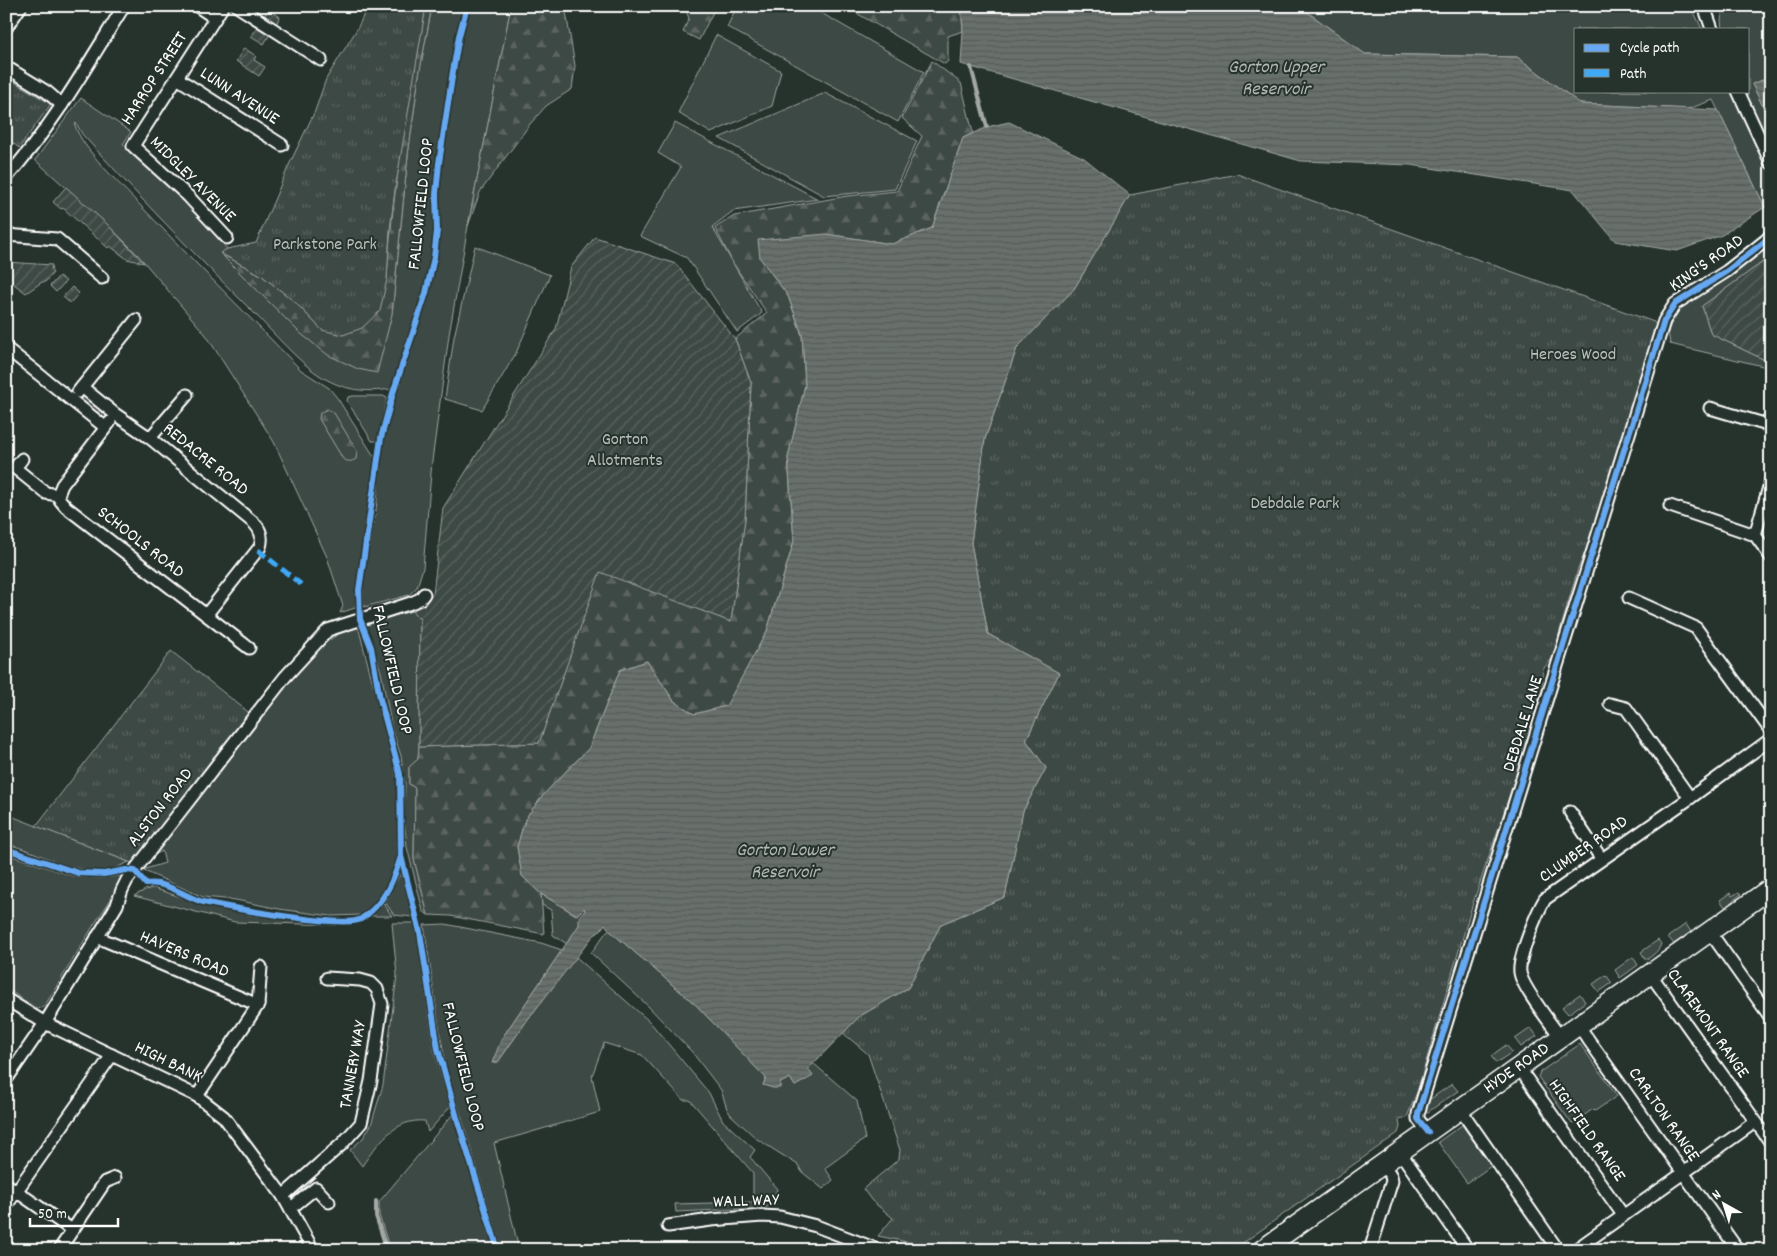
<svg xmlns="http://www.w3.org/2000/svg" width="1777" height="1256" font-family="Dekko,sans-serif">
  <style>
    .grass { fill: #3e4944; stroke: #9ea4a2 }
    .forest { fill: url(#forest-firs); stroke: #9ea4a2 }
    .park { fill: url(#park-tufts); stroke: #9ea4a2 }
    .garden { fill: url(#garden-furrows); stroke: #9ea4a2 }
    .water { fill: url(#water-rules); stroke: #a4a9a7 }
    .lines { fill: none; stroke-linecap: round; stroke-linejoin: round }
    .stream { stroke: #a4a9a7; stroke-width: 4 }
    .minor-casing { stroke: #fff; stroke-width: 15 }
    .trunk-casing { stroke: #fff; stroke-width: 22 }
    .minor { stroke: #26332d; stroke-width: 11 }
    .trunk { stroke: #26332d; stroke-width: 19 }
    .quiet { stroke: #3fa9f5; stroke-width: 5; stroke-dasharray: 10 5; stroke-linecap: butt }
    .cycleway-casing { stroke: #26332d; stroke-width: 9 }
    .cycleway { stroke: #66a8f1; stroke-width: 6 }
    .labels { text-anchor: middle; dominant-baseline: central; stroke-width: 4; stroke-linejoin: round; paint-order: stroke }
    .street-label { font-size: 18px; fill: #fff; stroke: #26332d }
    .park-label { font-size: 18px; fill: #bbbfbe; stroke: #26332d }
    .water-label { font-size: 19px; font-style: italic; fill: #b3b8b6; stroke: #26332d }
  </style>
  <defs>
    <pattern id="forest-firs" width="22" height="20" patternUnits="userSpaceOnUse" patternTransform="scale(1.25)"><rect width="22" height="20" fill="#3e4944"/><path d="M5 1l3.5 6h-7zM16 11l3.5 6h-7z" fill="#5b6460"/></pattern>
    <pattern id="park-tufts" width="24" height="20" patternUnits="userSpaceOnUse" patternTransform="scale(1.25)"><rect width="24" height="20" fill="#3e4944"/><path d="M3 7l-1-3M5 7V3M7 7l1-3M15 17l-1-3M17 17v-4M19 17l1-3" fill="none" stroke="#5b6460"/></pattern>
    <pattern id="garden-furrows" width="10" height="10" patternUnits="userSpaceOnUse" patternTransform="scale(1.25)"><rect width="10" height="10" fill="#3e4944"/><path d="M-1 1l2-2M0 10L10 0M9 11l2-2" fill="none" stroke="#5b6460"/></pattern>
    <pattern id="water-rules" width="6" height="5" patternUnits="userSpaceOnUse" patternTransform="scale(1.25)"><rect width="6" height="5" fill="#67706c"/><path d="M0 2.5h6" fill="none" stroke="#575a59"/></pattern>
  </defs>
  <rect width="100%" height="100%" fill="#26332d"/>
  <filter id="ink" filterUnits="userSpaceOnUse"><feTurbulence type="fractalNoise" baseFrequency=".02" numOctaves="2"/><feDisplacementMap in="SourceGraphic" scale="10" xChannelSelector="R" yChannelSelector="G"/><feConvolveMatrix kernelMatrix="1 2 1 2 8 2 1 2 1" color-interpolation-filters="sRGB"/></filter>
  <g filter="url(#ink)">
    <g class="grass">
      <path d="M432 6H466C454 44 448 83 443 122 439 146 436 170 434 194 432 215 435 237 432 258 424 303 406 346 391 389 365 393 344 390 322 377 299 363 272 331 253 312 194 254 137 195 82 134L76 123 75 125C81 148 121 185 139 204 192 260 247 314 301 370L329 388 338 399 375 458 368 526 358 575 355 608 340 613 343 606 327 557 274 442 206 335 138 255 108 225 35 160 81 98 131 132 123 144C160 177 197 210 227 249L221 254 300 333 392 314 408 155 419 75Z"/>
      <path d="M470 6H511L468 226 449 335 432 461 423 568 417 587 409 595 364 607C360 577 370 546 375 517 379 492 378 467 383 442 394 380 425 323 436 260 440 237 437 213 439 189 441 161 446 134 450 106 455 72 460 39 470 6Z"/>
      <polygon points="737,6 809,6 924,72 898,122 727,27"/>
      <polygon points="1299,6 1691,6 1702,29 1576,29 1576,91 1732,92 1748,91 1748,29 1722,29 1721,20 1724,6 1771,6 1771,77 1752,84 1771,123 1771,205 1765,207 1713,100 1688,109 1581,104 1517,57 1365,54"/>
      <polygon points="716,35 781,71 772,106 711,133 678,113"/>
      <polygon points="825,93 917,141 895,189 824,196 719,138"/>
      <polygon points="675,123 818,199 733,211 712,227 762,313 737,332 687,258 640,236 681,167 658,153"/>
      <polygon points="1771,243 1771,256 1702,306 1711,334 1771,363 1771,368 1670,344 1668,331 1678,308 1758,255"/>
      <polygon points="475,246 550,275 516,353 482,410 445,399 454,337"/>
      <polygon points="353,396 383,396 387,398 377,441 372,441 347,401 348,397"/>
      <polygon points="412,611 420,619 419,747 418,759 409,768 409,784 415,788 414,859 428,915 423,911 407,847 404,818 405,784 401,756 392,728 381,672 366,623"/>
      <path d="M358 626 373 684 390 746 398 786 397 859 392 878 377 901 361 915 331 916 279 909 236 900 203 897 142 870 165 863 162 851 149 858 305 661C321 646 336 632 358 626Z"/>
      <path d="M6 814 129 862C122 865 115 869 107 870 72 875 40 851 6 844Z"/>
      <polygon points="6,854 76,877 104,878 127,875 95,923 44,1007 37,1009 6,988"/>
      <polygon points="401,873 413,917 394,915 385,902"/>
      <polygon points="153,888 199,903 249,915 336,925 235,922 134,896 145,890"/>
      <polygon points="1739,892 1741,894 1725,907 1720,900 1730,893 1732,896"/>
      <polygon points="541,894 576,915 584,908 585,910 579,925 567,944 553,935 551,910 542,905"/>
      <polygon points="384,904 392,916 371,916 374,911"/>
      <path d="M392 923H415L434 1051 450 1107 428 1132 425 1121C395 1118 377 1144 362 1166L350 1150 363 1138 371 1125 383 1085 397 975Z"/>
      <path d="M445 924 541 943 562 950 502 1038 498 1062 528 1019 576 957 650 1022 709 1093 723 1121 755 1150 750 1157 777 1189C774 1198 774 1206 763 1208L676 1212 675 1204 753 1202V1173L690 1100H683L642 1055 604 1043 592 1076 600 1112 494 1143 519 1250H502L447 1070 440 1033 424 925Z"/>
      <polygon points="1686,924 1691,932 1674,944 1668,937"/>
      <polygon points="607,931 610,931 696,1005 766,1078 763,1085 780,1087 780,1083 790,1078 795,1086 812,1076 808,1069 813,1063 857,1101 865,1139 825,1168 833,1180 823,1189 802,1172 798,1165 757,1139 731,1115 727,1109 721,1090 692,1052 648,1006 591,953"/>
      <path d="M1658 940 1661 944C1658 952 1653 955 1646 960L1641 952Z"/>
      <polygon points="1633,957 1638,965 1620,978 1615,970"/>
      <polygon points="1606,975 1612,983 1599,992 1593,984"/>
      <polygon points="1580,994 1585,1002 1568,1014 1562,1007"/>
      <polygon points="1531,1028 1537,1036 1521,1047 1515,1039"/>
      <polygon points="1580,1044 1617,1096 1595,1111 1593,1109 1572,1124 1538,1077 1540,1072"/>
      <polygon points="1506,1045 1512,1052 1496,1063 1491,1056"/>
      <polygon points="1452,1084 1458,1091 1422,1116 1426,1102"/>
      <polygon points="453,1114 496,1250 390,1250 379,1215 379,1202"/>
      <polygon points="1462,1125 1491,1166 1467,1183 1438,1142"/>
    </g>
    <g class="forest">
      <path d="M426 6H432L419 75 408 155 392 314 377 373 358 369 328 355 300 333 220 253 261 275 295 302 322 330 387 279C392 187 410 97 426 6Z"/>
      <polygon points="511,6 565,6 575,66 572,89 546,106 530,124 480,192 468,226"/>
      <polygon points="684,6 716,6 699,40 683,32 689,18"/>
      <polygon points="844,6 961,6 963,31 948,36 948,61 945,64"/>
      <polygon points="932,61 961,83 973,133 963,138 932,228 892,244 826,234 760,258 788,296 802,335 805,385 788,458 794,541 767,631 727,706 694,714 674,701 647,661 620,670 589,748 545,793 528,815 523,826 517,847 522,876 541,894 544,934 451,916 428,915 414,859 415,788 409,784 409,767 418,759 419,747 539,743 600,571 731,622 745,519 751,383 735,339 767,313 734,265 715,228 734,216 847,196 897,191 922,136 902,118"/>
      <path d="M327 409 334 413 357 451 356 459C351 462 348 462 343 459L319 419 320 413Z"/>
    </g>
    <g class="park">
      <polygon points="368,6 426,6 395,190 390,230 387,279 380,311 362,328 343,335 322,330 295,302 261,275 220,253 227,249 256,243 289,165 315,111 326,79 357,29"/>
      <polygon points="6,77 51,104 19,148 8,139 6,141"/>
      <polygon points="1237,174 1654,322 1658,327 1590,541 1578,569 1559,634 1556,654 1544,668 1542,675 1544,695 1472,906 1417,1092 1407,1117 1399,1120 1400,1127 1398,1133 1233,1250 965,1250 912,1243 878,1236 893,1218 872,1201 863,1189 899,1159 900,1150 868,1054 843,1033 860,1016 908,988 941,924 1005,897 1023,811 1046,768 1026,740 1059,673 988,634 971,543 985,439 1017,348 1074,289 1130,195"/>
      <polygon points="171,651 252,715 132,863 36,826"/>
    </g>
    <g class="garden">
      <polygon points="268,9 280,17 275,26 263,18"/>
      <polygon points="258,26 270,34 264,44 251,36"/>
      <polygon points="244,48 256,56 254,60 265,67 259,76 236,61"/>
      <polygon points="66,187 108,225 144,263 127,259 110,246 108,248 63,208 61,209 53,202"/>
      <polygon points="595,237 676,264 735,339 751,383 745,519 731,622 600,572 539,743 419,747 420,619 412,611 433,594 443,508 556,329 571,267"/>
      <polygon points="1771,256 1771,363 1711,334 1702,306"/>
      <polygon points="6,262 52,265 51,270 53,273 45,282 42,282 26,293 6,278"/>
      <polygon points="59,276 66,281 56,292 50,286"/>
      <polygon points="72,287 79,293 70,303 63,297"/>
      <polygon points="83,396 86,396 101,410 99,412 97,412 82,401"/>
    </g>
    <g class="water">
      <polygon points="961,6 1299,6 1365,54 1517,57 1581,104 1718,110 1765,207 1722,235 1677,251 1615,241 1573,190 1411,165 1301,161 961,64 963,31"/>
      <polygon points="1771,77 1771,123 1752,84"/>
      <polygon points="1009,122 1084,158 1130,195 1074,289 1017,348 985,439 971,543 988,634 1059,673 1026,740 1046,768 1023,811 1005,897 941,924 908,988 860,1016 808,1069 813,1076 795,1086 790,1078 780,1083 780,1088 773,1088 763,1085 766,1078 696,1005 610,931 605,924 599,932 593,936 528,1019 498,1062 492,1063 502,1038 579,925 579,918 585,910 584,908 577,915 541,894 522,876 517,847 523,826 528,815 545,793 589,748 620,670 647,661 674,701 694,714 726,706 767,631 794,541 788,457 805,385 802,334 788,296 760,258 758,240 826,234 892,244 932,228 963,138 987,127"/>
    </g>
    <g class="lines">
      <g class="stream">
        <polyline points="971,67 987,127"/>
        <polyline points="376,1201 376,1216 387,1250"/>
      </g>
      <g class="minor-casing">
        <g id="minor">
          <polyline points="197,6 215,18"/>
          <polyline points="223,6 133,146 188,196 227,238"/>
          <polyline points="237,6 321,60"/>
          <polyline points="1704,6 1712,29"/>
          <polyline points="6,28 21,6"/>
          <polyline points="6,67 47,92 62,105"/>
          <polyline points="177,78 282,145"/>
          <polyline points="1738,91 1771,163"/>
          <path d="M6 178C53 126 87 65 124 6"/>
          <polyline points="6,235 57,239 102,278"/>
          <polyline points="6,348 105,427"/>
          <path d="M82 387 115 414 150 438 254 523C261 530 263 537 260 547L206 615"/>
          <polyline points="78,392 136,320"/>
          <polyline points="1710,408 1771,426"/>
          <polyline points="150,438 187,395"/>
          <polyline points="22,459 15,468 46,493 58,495"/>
          <polyline points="58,495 60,500 66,507 249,648"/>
          <polyline points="58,495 62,485 110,422"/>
          <polyline points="1670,506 1755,535 1771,557"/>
          <polyline points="1755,535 1771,480"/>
          <polyline points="1629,598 1696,628 1771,731"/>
          <polyline points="1610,704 1626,708 1690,798"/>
          <polyline points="1570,812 1601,858"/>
          <polyline points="1710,932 1771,1018"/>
          <polyline points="97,937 258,1005"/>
          <polyline points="1651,975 1771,1143"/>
          <polyline points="6,999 45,1023 197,1096 224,1117 283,1196 313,1250"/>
          <polyline points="1578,1025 1738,1250"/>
          <path d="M1561 1038C1552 1025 1521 986 1520 972 1518 958 1537 912 1545 899L1690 798 1771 739"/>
          <polyline points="1519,1068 1623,1215"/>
          <polyline points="6,1080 45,1023 117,905 122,890 127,880 285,677 328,630 411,603 420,599 424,594"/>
          <polyline points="197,1096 258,1005 261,967"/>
          <polyline points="1460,1109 1558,1250"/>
          <polyline points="1428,1132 1418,1119 1418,1114 1664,321 1675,304 1727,271 1765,241 1771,235"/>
          <polyline points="1400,1152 1468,1250"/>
          <polyline points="6,1184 72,1230"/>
          <polyline points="283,1196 342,1144 361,1123 371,1081 382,1004 377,989 371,983 360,980 327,978"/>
          <polyline points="6,1206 112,1055"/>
          <polyline points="291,1208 316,1188 329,1202"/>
          <polyline points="668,1226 711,1220 762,1216 780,1217 816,1226 879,1250"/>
          <polyline points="59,1250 105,1182 115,1178"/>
          <polyline points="1370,1250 1392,1181 1391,1176 1383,1164"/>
          <polyline points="1575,1250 1755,1122"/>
        </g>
      </g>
      <g class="trunk-casing">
        <polyline id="trunk" points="1262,1250 1771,888"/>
      </g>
      <use href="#minor" class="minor"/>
      <use href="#trunk" class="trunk"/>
      <polyline class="quiet" points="258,550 303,586"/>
      <g class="cycleway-casing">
        <g id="cycleway">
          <polyline points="467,6 459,36 453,71 439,163 436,194 437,231 434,257 426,293 393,393 381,438 359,590 360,619 371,647 380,699 400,774 401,856 420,932 438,1049 457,1118 498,1250"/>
          <path d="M6 849 78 873 104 874 126 870 135 871 146 884C166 880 184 897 203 902 226 907 345 929 361 919 384 904 394 880 401 856"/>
          <polyline points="1428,1132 1418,1119 1418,1114 1664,321 1675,304 1727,271 1765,241 1771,235"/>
        </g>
      </g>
      <use href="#cycleway" class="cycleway"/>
    </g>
  </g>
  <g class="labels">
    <g class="street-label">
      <text transform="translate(155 79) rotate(-57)">HARROP STREET</text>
      <text transform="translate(239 97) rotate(33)">LUNN AVENUE</text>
      <text transform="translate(192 180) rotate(45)">MIDGLEY AVENUE</text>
      <text transform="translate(422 204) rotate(-84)">FALLOWFIELD LOOP</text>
      <text transform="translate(1707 264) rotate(-35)">KING'S ROAD</text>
      <text transform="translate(205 460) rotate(39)">REDACRE ROAD</text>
      <text transform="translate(140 543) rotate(38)">SCHOOLS ROAD</text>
      <text transform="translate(391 670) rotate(77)">FALLOWFIELD LOOP</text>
      <text transform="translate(1524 724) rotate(-73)">DEBDALE LANE</text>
      <text transform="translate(161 808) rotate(-52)">ALSTON ROAD</text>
      <text transform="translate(1584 850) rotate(-35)">CLUMBER ROAD</text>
      <text transform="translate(184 955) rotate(23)">HAVERS ROAD</text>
      <text transform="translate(1707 1024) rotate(55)">CLAREMONT RANGE</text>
      <text transform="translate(168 1063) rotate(26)">HIGH BANK</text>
      <text transform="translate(354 1065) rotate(-80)">TANNERY WAY</text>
      <text transform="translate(462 1067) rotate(76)">FALLOWFIELD LOOP</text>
      <text transform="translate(1517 1069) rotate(-35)">HYDE ROAD</text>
      <text transform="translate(1663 1115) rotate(55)">CARLTON RANGE</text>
      <text transform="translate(1586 1131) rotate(55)">HIGHFIELD RANGE</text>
      <text transform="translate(746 1202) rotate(-2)">WALL WAY</text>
    </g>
    <g class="park-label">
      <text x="325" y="245">Parkstone Park</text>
      <text x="1573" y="355">Heroes Wood</text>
      <text x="625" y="440">Gorton<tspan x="625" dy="21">Allotments</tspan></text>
      <text x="1295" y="504">Debdale Park</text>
    </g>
    <g class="water-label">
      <text x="1276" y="68">Gorton Upper<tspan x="1276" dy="22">Reservoir</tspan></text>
      <text x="785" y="851">Gorton Lower<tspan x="785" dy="22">Reservoir</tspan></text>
    </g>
  </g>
  <rect width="1777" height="1256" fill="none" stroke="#26332d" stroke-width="25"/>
  <rect x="12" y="12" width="1752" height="1231" fill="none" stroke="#fff" stroke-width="2" filter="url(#ink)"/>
  <rect x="1574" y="28" width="175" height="65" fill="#26332d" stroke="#7d8581"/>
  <rect x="1584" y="44" width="25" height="8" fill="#66a8f1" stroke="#7d8581"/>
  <text x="1620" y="52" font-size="15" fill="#ffffff">Cycle path</text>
  <rect x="1584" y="69" width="25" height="8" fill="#3fa9f5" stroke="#7d8581"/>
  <text x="1620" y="78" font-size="15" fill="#ffffff">Path</text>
  <g transform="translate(1724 1204) rotate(321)" stroke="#26332d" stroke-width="4" paint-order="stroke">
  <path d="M0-4L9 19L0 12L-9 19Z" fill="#ffffff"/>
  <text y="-8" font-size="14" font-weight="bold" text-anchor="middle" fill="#ffffff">N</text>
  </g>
  <path d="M30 1218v8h88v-8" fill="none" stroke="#ffffff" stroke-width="2.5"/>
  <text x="38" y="1218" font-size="15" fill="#ffffff" stroke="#26332d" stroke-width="4" paint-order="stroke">50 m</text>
</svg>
